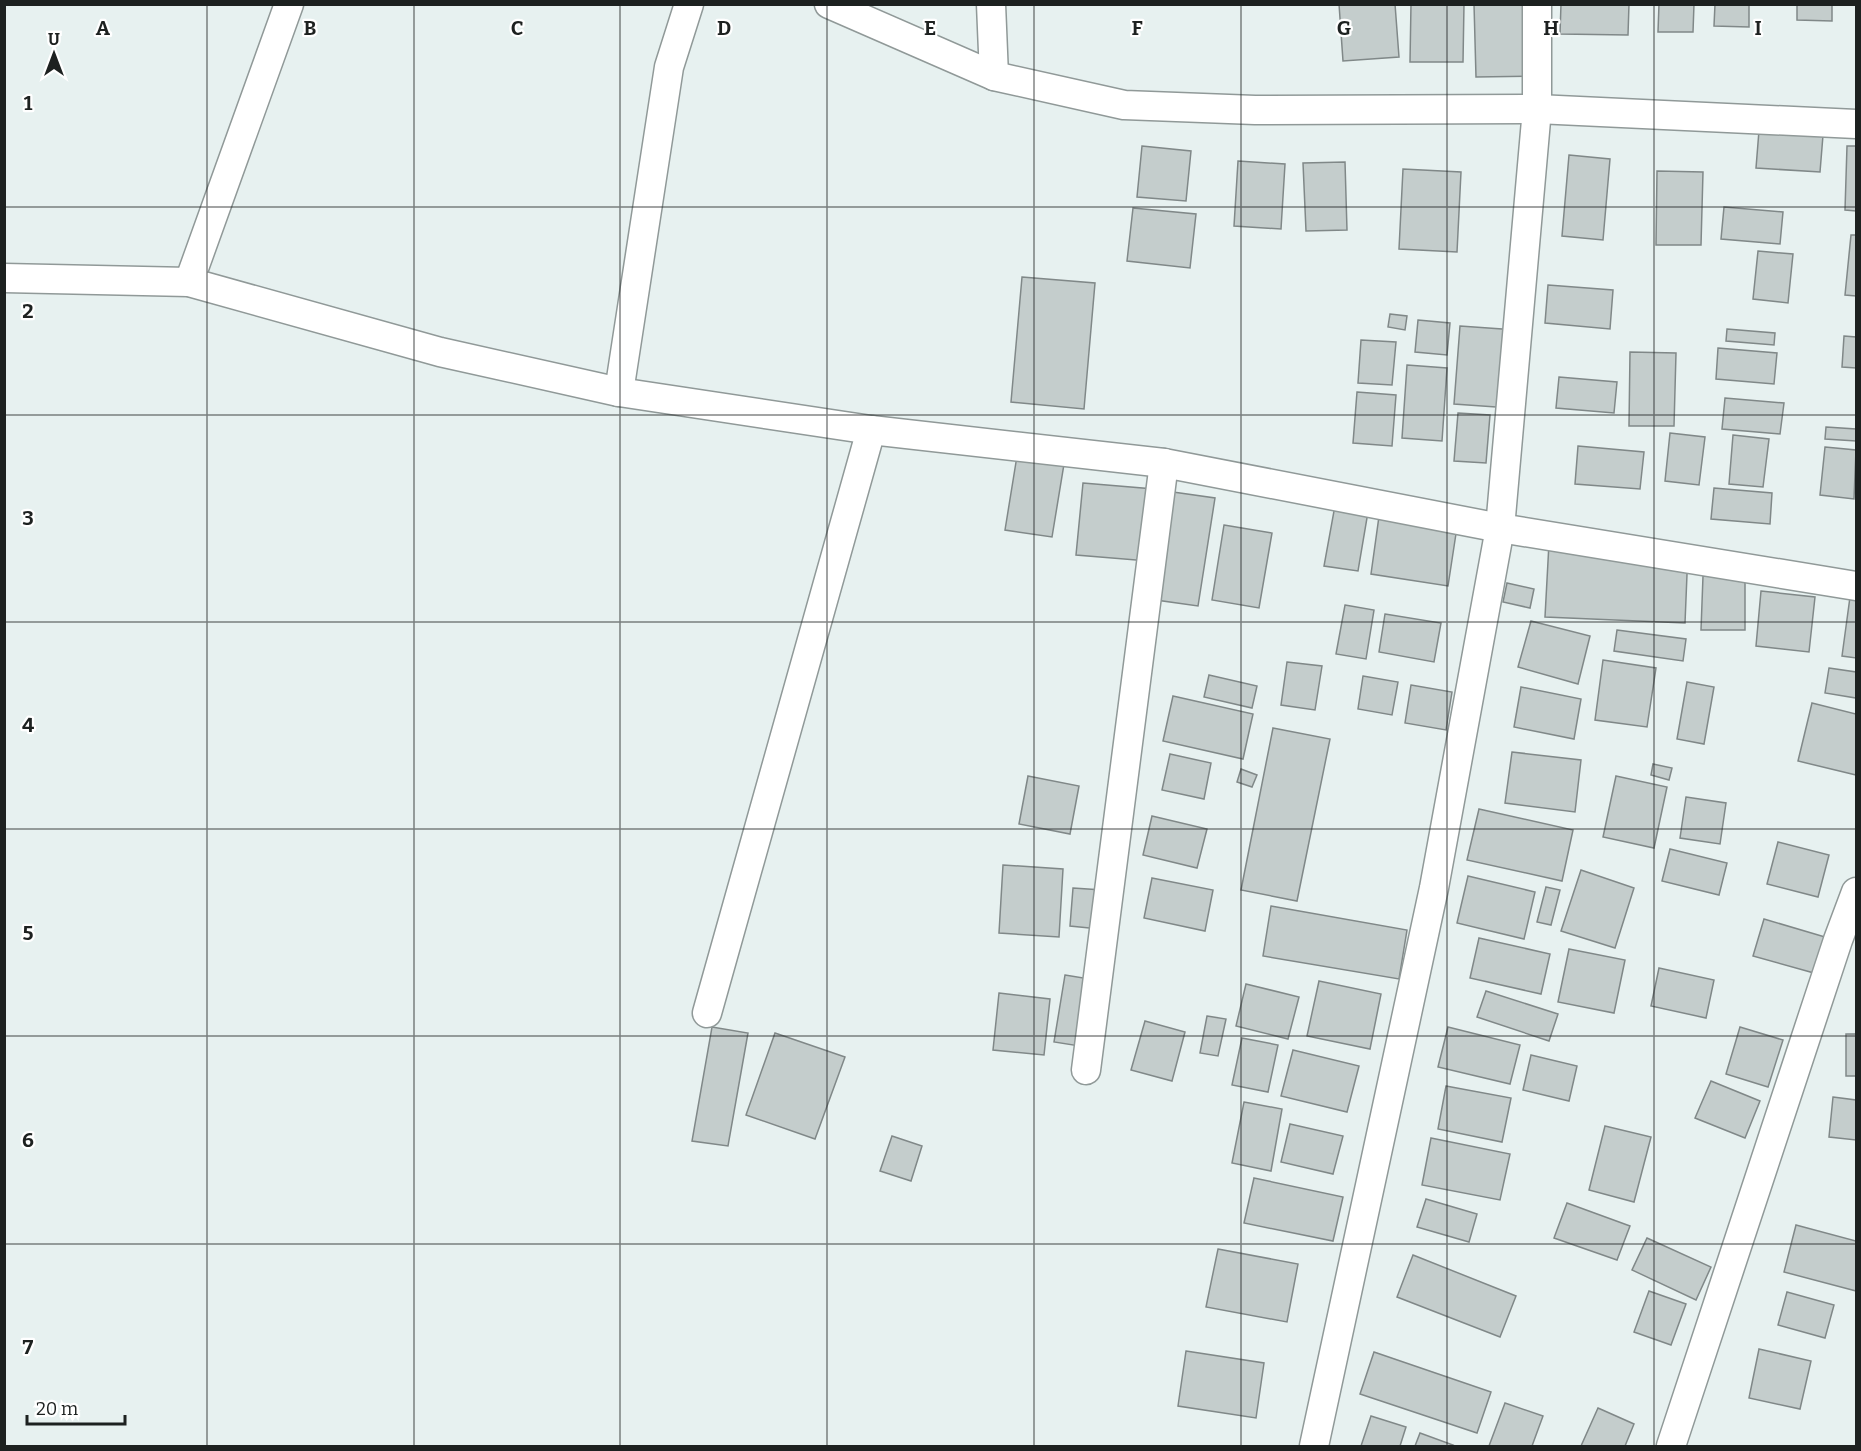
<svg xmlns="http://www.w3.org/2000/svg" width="1861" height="1451" font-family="Bitter,serif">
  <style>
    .building { fill: #c4cdcc; stroke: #808888; stroke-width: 1.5 }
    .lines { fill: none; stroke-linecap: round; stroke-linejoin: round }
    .minor-casing { stroke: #909998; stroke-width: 31 }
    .minor { stroke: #fff; stroke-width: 28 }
    .grid { fill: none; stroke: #1d2120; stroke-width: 1.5; stroke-opacity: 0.55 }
    .grid-label { font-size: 20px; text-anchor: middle; font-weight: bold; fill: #1d2120; stroke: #fff; stroke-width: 4.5; stroke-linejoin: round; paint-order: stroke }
  </style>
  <rect width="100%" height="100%" fill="#e7f1f0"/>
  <g class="building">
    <polygon points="1339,4 1395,4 1399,57 1343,61"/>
    <polygon points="1411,4 1464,4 1463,62 1410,62"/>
    <polygon points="1474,4 1545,4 1547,76 1476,77"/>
    <polygon points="1561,4 1629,4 1628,35 1560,34"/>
    <polygon points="1659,4 1694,4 1693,32 1658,32"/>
    <polygon points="1715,4 1749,4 1749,27 1714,26"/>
    <polygon points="1797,4 1832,4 1832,21 1797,20"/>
    <polygon points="1760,118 1824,123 1820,172 1756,168"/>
    <polygon points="1142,146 1191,151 1186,201 1137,197"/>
    <polygon points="1847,146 1856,146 1856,211 1845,210"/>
    <polygon points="1569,155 1610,159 1603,240 1562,236"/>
    <polygon points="1238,161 1285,164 1281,229 1234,226"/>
    <polygon points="1345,162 1347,230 1306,231 1303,163"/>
    <polygon points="1403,169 1461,172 1457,252 1399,249"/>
    <polygon points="1657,171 1703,172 1701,245 1656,245"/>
    <polygon points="1724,207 1783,212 1780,244 1721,239"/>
    <polygon points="1133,208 1196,214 1190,268 1127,261"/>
    <polygon points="1851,235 1856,235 1856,296 1845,295"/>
    <polygon points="1758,251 1793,254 1788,303 1753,299"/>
    <polygon points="1022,277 1095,283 1084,409 1011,402"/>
    <polygon points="1548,285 1613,290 1610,329 1545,323"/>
    <polygon points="1390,314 1407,316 1405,330 1388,327"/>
    <polygon points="1418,320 1450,323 1447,355 1415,352"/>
    <polygon points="1460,326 1516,330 1510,408 1454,404"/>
    <polygon points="1727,329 1775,333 1774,345 1726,341"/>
    <polygon points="1844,336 1856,337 1856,368 1842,367"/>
    <polygon points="1361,340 1396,342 1392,385 1358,383"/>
    <polygon points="1718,348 1777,353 1774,384 1716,379"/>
    <polygon points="1630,352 1676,353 1674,426 1629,426"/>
    <polygon points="1407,365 1447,368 1442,441 1402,438"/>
    <polygon points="1559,377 1617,382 1614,413 1556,408"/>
    <polygon points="1357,392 1396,395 1392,446 1353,443"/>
    <polygon points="1725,398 1784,403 1780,434 1722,429"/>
    <polygon points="1458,413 1490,415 1486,463 1454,461"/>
    <polygon points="1826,427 1856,429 1856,441 1825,439"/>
    <polygon points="1670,433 1705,437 1699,485 1665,481"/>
    <polygon points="1733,435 1769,439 1763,487 1729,484"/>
    <polygon points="1578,446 1644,452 1640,489 1575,484"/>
    <polygon points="1825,447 1856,450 1854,499 1820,495"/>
    <polygon points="1017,456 1064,464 1052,537 1005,530"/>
    <polygon points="1083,483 1154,489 1148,561 1076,555"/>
    <polygon points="1714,488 1772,493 1770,524 1711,519"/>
    <polygon points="1173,492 1215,498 1198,606 1156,600"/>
    <polygon points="1336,500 1369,506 1358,571 1324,566"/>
    <polygon points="1381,502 1459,514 1448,586 1371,574"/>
    <polygon points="1224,525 1272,533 1259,608 1212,600"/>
    <polygon points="1549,543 1688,550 1685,623 1545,617"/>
    <polygon points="1703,576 1745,577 1745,630 1701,630"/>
    <polygon points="1507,583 1534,589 1530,608 1503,602"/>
    <polygon points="1761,591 1815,597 1809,652 1756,646"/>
    <polygon points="1850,597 1856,598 1856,658 1842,656"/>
    <polygon points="1345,605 1374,610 1366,659 1336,654"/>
    <polygon points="1385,614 1441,623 1434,662 1379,652"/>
    <polygon points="1531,621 1590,636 1578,684 1518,667"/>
    <polygon points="1617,630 1686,639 1683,661 1614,651"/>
    <polygon points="1603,660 1656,668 1647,727 1595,720"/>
    <polygon points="1287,662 1322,666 1315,710 1281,705"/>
    <polygon points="1829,668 1856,672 1856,698 1825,693"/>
    <polygon points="1209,675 1257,686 1252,708 1204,697"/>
    <polygon points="1363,676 1398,682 1392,715 1358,709"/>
    <polygon points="1687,682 1714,687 1704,744 1677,739"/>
    <polygon points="1411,685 1452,692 1446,730 1405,723"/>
    <polygon points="1521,687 1581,699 1574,739 1514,727"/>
    <polygon points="1173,696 1253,714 1243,759 1163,741"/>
    <polygon points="1812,703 1856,714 1856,775 1798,761"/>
    <polygon points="1273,728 1330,739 1297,901 1241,890"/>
    <polygon points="1512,752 1581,760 1575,812 1505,803"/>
    <polygon points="1170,754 1211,763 1204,799 1162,790"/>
    <polygon points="1653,764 1672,768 1669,780 1651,775"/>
    <polygon points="1241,769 1257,775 1252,787 1237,782"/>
    <polygon points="1028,776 1079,786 1070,834 1019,824"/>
    <polygon points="1616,776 1667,787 1654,848 1603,837"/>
    <polygon points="1686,797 1726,803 1720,844 1680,838"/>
    <polygon points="1479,809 1573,830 1562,881 1467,860"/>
    <polygon points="1152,816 1207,829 1197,868 1143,855"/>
    <polygon points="1778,842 1829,855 1818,897 1767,884"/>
    <polygon points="1670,849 1727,863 1719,895 1662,881"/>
    <polygon points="1003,865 1063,869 1059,937 999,933"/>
    <polygon points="1581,870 1634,888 1615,948 1561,931"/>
    <polygon points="1468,876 1535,892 1524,939 1457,923"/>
    <polygon points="1152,878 1213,890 1205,931 1144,918"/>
    <polygon points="1546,887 1560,890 1551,925 1537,922"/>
    <polygon points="1073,888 1102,890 1099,929 1070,926"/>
    <polygon points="1271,906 1407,930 1399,979 1263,956"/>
    <polygon points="1764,919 1825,937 1814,973 1753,956"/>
    <polygon points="1479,938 1550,954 1541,994 1470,978"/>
    <polygon points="1569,949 1625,960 1614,1013 1558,1002"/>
    <polygon points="1659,968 1714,980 1706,1018 1651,1006"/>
    <polygon points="1065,975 1102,981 1092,1048 1054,1042"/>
    <polygon points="1319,981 1381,994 1370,1049 1307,1036"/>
    <polygon points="1246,984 1299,997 1288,1039 1236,1026"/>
    <polygon points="1486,991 1558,1014 1549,1041 1477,1017"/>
    <polygon points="999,993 1050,999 1044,1055 993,1050"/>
    <polygon points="1207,1016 1226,1019 1218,1056 1200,1053"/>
    <polygon points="1145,1021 1185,1032 1172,1081 1131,1070"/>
    <polygon points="712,1027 748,1033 728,1146 692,1141"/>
    <polygon points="1448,1027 1520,1045 1510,1084 1438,1067"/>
    <polygon points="1740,1027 1783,1040 1768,1087 1726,1074"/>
    <polygon points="775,1033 845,1057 815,1139 746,1115"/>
    <rect x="1846" y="1034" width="10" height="42"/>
    <polygon points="1242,1038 1278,1045 1268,1092 1232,1085"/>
    <polygon points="1293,1050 1359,1066 1347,1112 1281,1096"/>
    <polygon points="1531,1055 1577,1066 1569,1101 1523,1090"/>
    <polygon points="1711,1081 1760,1101 1745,1138 1695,1118"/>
    <polygon points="1446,1086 1511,1098 1502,1142 1438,1129"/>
    <polygon points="1833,1097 1856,1100 1856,1140 1829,1137"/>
    <polygon points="1244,1102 1282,1109 1271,1171 1232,1163"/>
    <polygon points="1290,1124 1343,1136 1333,1174 1281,1162"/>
    <polygon points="1605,1126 1651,1137 1634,1202 1589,1190"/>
    <polygon points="892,1136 922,1146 911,1181 880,1171"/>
    <polygon points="1431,1138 1510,1154 1500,1200 1422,1185"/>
    <polygon points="1254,1178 1343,1197 1333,1241 1244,1223"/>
    <polygon points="1426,1199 1477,1214 1469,1242 1417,1227"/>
    <polygon points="1567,1203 1630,1226 1617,1260 1554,1238"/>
    <polygon points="1796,1225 1856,1241 1856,1291 1784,1272"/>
    <polygon points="1647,1238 1711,1267 1696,1300 1632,1270"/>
    <polygon points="1218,1249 1298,1264 1287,1322 1206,1307"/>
    <polygon points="1413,1255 1516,1296 1500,1337 1397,1297"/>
    <polygon points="1649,1291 1686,1304 1671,1345 1634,1332"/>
    <polygon points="1787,1292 1834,1305 1825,1338 1778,1325"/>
    <polygon points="1759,1349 1811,1361 1800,1409 1749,1398"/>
    <polygon points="1186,1351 1264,1363 1256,1418 1178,1406"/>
    <polygon points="1374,1352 1491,1392 1477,1433 1360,1394"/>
    <polygon points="1505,1403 1543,1416 1532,1446 1489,1446"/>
    <polygon points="1598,1408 1634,1424 1625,1446 1581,1446"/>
    <polygon points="1371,1416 1406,1427 1400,1446 1361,1446"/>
    <polygon points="1420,1433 1453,1445 1452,1446 1415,1446"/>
  </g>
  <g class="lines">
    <g class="minor-casing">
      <g id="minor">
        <polyline points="829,4 994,76 1124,105 1255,110 1537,109 1856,124"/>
        <polyline points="991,4 994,76"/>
        <polyline points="4,278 189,282 440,352 619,392 871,430 1164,463 1500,528 1856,586"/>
        <polyline points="189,282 289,4"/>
        <polyline points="619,392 669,67 689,4"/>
        <polyline points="707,1013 871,430"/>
        <polyline points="1086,1070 1164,463"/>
        <polyline points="1314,1446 1434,888 1500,528 1537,109 1537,4"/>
        <polyline points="1671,1446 1838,940 1856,892"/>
      </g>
    </g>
    <use href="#minor" class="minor"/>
  </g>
  <path class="grid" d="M207 4V1446M414 4V1446M620 4V1446M827 4V1446M1034 4V1446M1241 4V1446M1447 4V1446M1654 4V1446M4 207H1856M4 415H1856M4 622H1856M4 829H1856M4 1036H1856M4 1244H1856"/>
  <g class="grid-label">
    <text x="103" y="35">A</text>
    <text x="310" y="35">B</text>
    <text x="517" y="35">C</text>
    <text x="724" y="35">D</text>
    <text x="930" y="35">E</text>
    <text x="1137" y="35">F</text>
    <text x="1344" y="35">G</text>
    <text x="1551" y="35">H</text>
    <text x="1758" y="35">I</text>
    <text x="28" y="110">1</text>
    <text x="28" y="318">2</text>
    <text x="28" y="525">3</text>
    <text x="28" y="732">4</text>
    <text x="28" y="940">5</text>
    <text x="28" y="1147">6</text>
    <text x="28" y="1354">7</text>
  </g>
  <rect width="1861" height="1451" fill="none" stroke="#1d2120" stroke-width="12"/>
  <g transform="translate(54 54)" stroke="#ffffff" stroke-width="4.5" paint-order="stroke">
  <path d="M0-4.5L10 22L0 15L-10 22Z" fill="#1d2120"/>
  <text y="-9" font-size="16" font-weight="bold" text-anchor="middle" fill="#1d2120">U</text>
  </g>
  <path d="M27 1415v9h98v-9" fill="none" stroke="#1d2120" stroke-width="3"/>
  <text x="36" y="1415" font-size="18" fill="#1d2120" stroke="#ffffff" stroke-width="4.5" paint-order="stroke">20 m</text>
</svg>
